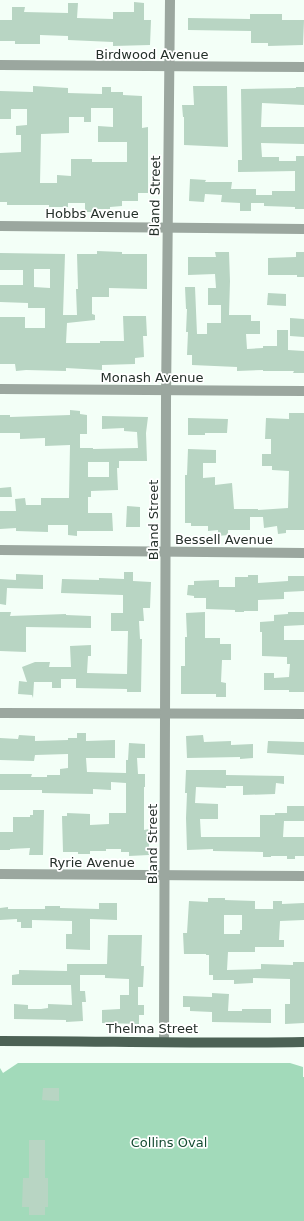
<svg xmlns="http://www.w3.org/2000/svg" width="304" height="1221" font-family="'DejaVu Sans',sans-serif">
  <style>
    .green { fill: #a2daba }
    .building { fill: #b8d5c3; fill-rule: evenodd }
    .lines { fill: none; stroke-linecap: round; stroke-linejoin: round }
    .minor { stroke: #9ba79f; stroke-width: 10 }
    .major { stroke: #4c6255; stroke-width: 10 }
    .labels { text-anchor: middle; dominant-baseline: central; stroke-width: 3.5; stroke-linejoin: round; paint-order: stroke }
    .street-label { font-size: 13px; fill: #25302a; stroke: #fff }
    .park-label { font-size: 13px; fill: #154b32; stroke: #fff }
  </style>
  <rect width="100%" height="100%" fill="#f3fff7"/>
  <polygon class="green" points="18,1063 290,1063 303,1067 303,1077 304,1077 304,1221 0,1221 0,1068 3,1073"/>
  <g class="building">
    <polygon points="134,2 144,3 144,20 151,20 150,45 113,46 113,42 68,40 68,36 40,35 40,44 15,44 15,41 0,41 0,20 12,20 12,7 25,7 24,12 68,13 68,3 78,3 77,18 113,19 113,12 134,12"/>
    <polygon points="250,14 282,14 282,20 304,20 303,45 268,46 268,43 251,43 251,31 188,30 188,18 250,19"/>
    <path d="M33 86 68 88V93L102 94V87H111V92H123V95L142 96V128L148 127V193H138V201H122V206L110 207V209H93V212H85V203H68V207H49V205H7V202H0V153L21 152V135H16V126L27 125V109H11V119H0V91L33 92ZM91 108H113V127L98 126V142H127V162H92V159H71V176L57 175V183H40L41 134 69 133V117H84V122H91Z"/>
    <polygon points="193,86 227,86 228,147 184,145 184,117 183,117 182,105 194,105"/>
    <polygon points="296,87 304,87 304,105 262,103 261,127 304,127 304,144 261,143 262,157 279,157 279,161 296,161 296,156 304,156 304,209 295,209 295,207 264,206 264,203 251,203 251,211 240,211 240,203 221,202 222,195 205,194 204,202 189,201 190,179 206,180 205,182 232,182 231,189 256,189 256,195 272,195 272,191 295,191 295,171 238,172 238,160 242,160 241,89 296,88"/>
    <path d="M97 251 122 252V254H147V289L109 288V297H92V314L95 315V320L67 323 66 343H100V341H124L123 316H146L147 336H143L144 357 135 358V364L102 365V370L66 368V371L26 370 16 371 15 364H0V317H25V328H45V308H28V303L0 302V285H23V270H0V253L65 254 63 315H77L76 289H78L77 254H97ZM34 269H50V288L34 287Z"/>
    <polygon points="215,252 229,252 230,281 229,315 251,315 251,321 260,321 260,334 246,334 247,349 263,348 263,346 277,346 277,330 288,330 288,350 304,351 304,373 293,373 294,371 263,371 263,370 237,371 237,367 192,365 192,355 187,355 188,332 186,332 187,309 186,309 185,287 195,287 197,334 207,334 207,323 221,323 221,305 208,305 208,288 216,288 215,274 188,275 188,257 216,257"/>
    <polygon points="296,252 304,252 304,277 297,277 297,275 268,275 268,258 296,257"/>
    <polygon points="268,293 286,294 286,306 267,305"/>
    <polygon points="290,318 304,319 304,337 290,336"/>
    <path d="M70 410 80 411V414L87 415V434H80V448H93V449L138 448 137 432 124 431V428L102 429V416L148 417 146 433 147 461H119V468H117L118 490 91 491V497H88V513H112L113 531H77V536L68 535V525H48V532L16 531V528L0 529V511H16L15 499 25 498 26 505H41V498H69L70 445 45 446V438L20 439V433H0V415H10V417L70 415ZM88 462H109V477H88Z"/>
    <polygon points="289,413 304,413 304,530 286,530 286,533 278,534 277,526 264,528 263,517 250,517 250,530 228,530 228,535 218,536 218,530 208,531 208,526 191,526 191,523 185,523 185,475 187,475 188,449 216,450 216,463 203,463 203,478 215,477 215,485 232,483 234,509 258,509 258,510 288,508 289,471 272,470 272,466 262,466 262,454 271,454 271,439 265,439 266,418 289,419"/>
    <polygon points="188,418 228,419 227,433 205,433 205,435 188,435"/>
    <polygon points="11,487 12,497 0,497 0,488"/>
    <polygon points="127,506 140,507 140,527 126,527"/>
    <polygon points="124,572 133,572 133,581 151,582 150,608 143,608 144,621 139,621 140,639 142,639 141,692 127,692 127,689 76,688 76,679 61,679 61,688 52,688 52,682 34,682 33,698 32,695 18,694 19,681 27,682 22,667 35,662 50,662 49,667 71,667 70,646 91,645 91,656 88,656 87,673 127,674 128,631 111,631 111,613 123,613 123,595 61,593 62,579 99,580 99,578 124,579"/>
    <polygon points="16,574 43,575 43,589 7,588 6,605 0,604 0,579 16,580"/>
    <polygon points="248,575 258,575 258,583 288,581 288,576 304,576 304,591 284,592 284,599 258,600 258,611 244,611 244,612 235,612 235,610 206,609 206,598 194,598 194,596 187,595 188,585 194,585 194,581 219,580 219,587 235,587 235,577 248,577"/>
    <polygon points="0,612 11,612 10,616 66,614 66,615 91,616 91,628 26,627 26,652 0,651"/>
    <polygon points="205,612 205,638 220,638 220,644 231,644 231,660 222,660 221,682 226,683 226,697 216,697 216,694 181,694 181,666 185,666 185,637 187,637 186,613"/>
    <polygon points="288,612 304,612 304,625 284,626 284,640 304,640 304,692 289,692 289,690 264,690 264,673 274,673 274,678 289,677 290,664 287,664 287,657 262,656 262,632 260,632 260,622 274,621 274,615 288,614"/>
    <polygon points="77,733 86,733 86,741 115,740 115,758 86,758 87,772 126,773 126,760 128,760 129,743 145,744 145,758 137,758 138,774 145,774 145,787 144,787 144,830 149,829 149,855 129,856 129,852 121,852 121,849 106,849 106,851 90,851 90,854 78,854 78,852 63,852 62,816 67,816 67,813 90,814 90,825 109,824 109,813 126,813 126,783 111,782 111,790 93,789 93,794 42,793 42,790 0,790 0,774 32,774 31,777 47,777 47,775 60,775 60,769 68,768 68,754 35,755 34,761 0,760 0,738 18,739 19,735 35,736 35,741 68,740 68,738 77,738"/>
    <polygon points="203,735 204,742 231,741 231,745 253,744 253,758 240,759 240,757 187,758 186,736"/>
    <polygon points="268,741 304,742 304,755 267,753"/>
    <polygon points="186,770 226,770 226,775 284,776 284,784 276,783 275,794 243,795 243,786 226,786 226,788 196,787 195,803 218,804 218,819 200,819 201,837 260,837 260,815 275,815 275,813 287,813 287,806 304,806 304,821 284,821 283,837 304,837 304,856 295,856 295,859 287,859 287,856 271,856 271,857 263,857 263,852 213,851 213,849 187,850 186,818 187,793 185,793"/>
    <polygon points="33,810 44,810 43,855 29,855 30,848 10,849 10,850 0,850 0,832 13,832 13,817 30,817 30,815 33,815"/>
    <path d="M208 898H225V900L255 901V909H273V901H282V904L304 903V920L280 921 279 940H284V947H255V952H228L227 970 261 969V964L293 965V962H304V1023L285 1024V1004H290V979L253 978V983L234 984V980H213V975H209V955H206V954H184L183 933H187L189 901 208 902ZM224 915H242V930H240V934H224Z"/>
    <polygon points="99,903 117,903 117,920 90,919 90,950 66,949 66,934 72,934 72,921 32,920 32,928 21,928 21,922 17,922 17,919 0,920 0,908 8,907 8,909 45,909 45,906 60,906 60,908 99,909"/>
    <polygon points="108,935 142,935 141,966 144,966 143,987 138,987 138,1005 144,1005 144,1015 139,1015 139,1024 102,1023 102,1010 120,1009 120,995 129,995 129,979 105,978 105,975 80,975 80,991 85,991 86,1002 82,1002 83,1021 66,1022 66,1020 14,1019 14,1004 28,1005 28,1009 41,1009 48,1008 48,1004 72,1005 71,985 12,985 12,975 19,974 19,970 67,971 67,964 107,964"/>
    <polygon points="212,993 229,994 228,1011 242,1011 242,1009 271,1009 271,1023 212,1022 212,1012 190,1011 190,1007 183,1007 183,996 212,997"/>
    <polygon points="43,1088 59,1088 59,1101 42,1100"/>
    <polygon points="29,1140 45,1140 45,1178 48,1178 48,1207 45,1207 45,1215 29,1215 29,1207 22,1207 23,1178 29,1178"/>
  </g>
  <g class="lines">
    <g class="minor">
      <polyline points="0,65 304,67"/>
      <polyline points="0,226 304,229"/>
      <polyline points="0,389 304,391"/>
      <polyline points="0,550 304,553"/>
      <polyline points="0,713 304,714"/>
      <polyline points="0,874 304,876"/>
      <polyline points="164,1041 166,401 170,0"/>
    </g>
    <path class="major" d="M0 1041C101 1041 203 1044 304 1042"/>
  </g>
  <g class="labels">
    <g class="street-label">
      <text x="152" y="54">Birdwood Avenue</text>
      <text transform="translate(155 196) rotate(-89)">Bland Street</text>
      <text x="92" y="213">Hobbs Avenue</text>
      <text x="152" y="377">Monash Avenue</text>
      <text transform="translate(153 520) rotate(-90)">Bland Street</text>
      <text x="224" y="539">Bessell Avenue</text>
      <text transform="translate(152 844) rotate(-90)">Bland Street</text>
      <text x="92" y="862">Ryrie Avenue</text>
      <text x="152" y="1028">Thelma Street</text>
    </g>
    <g class="park-label">
      <text x="169" y="1142">Collins Oval</text>
    </g>
  </g>
</svg>
